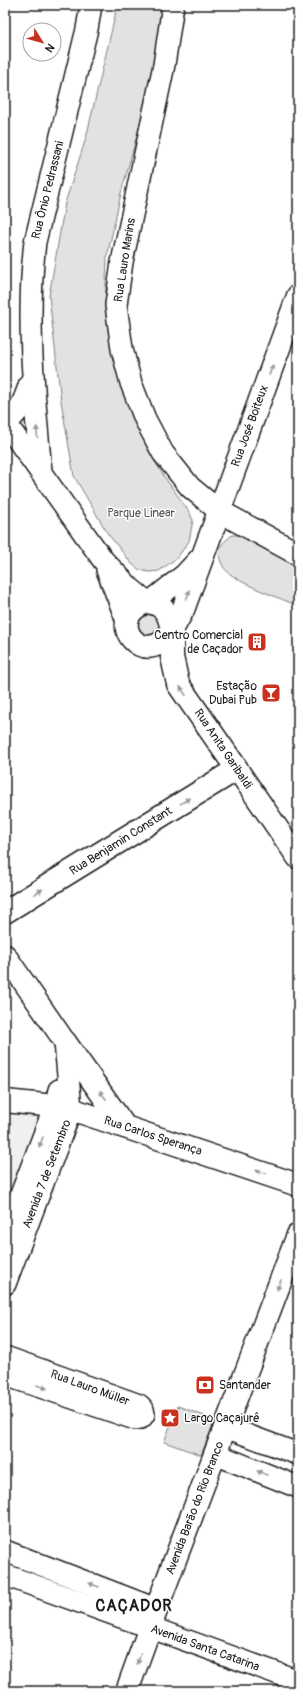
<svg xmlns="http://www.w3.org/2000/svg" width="303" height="1696" font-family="Pangolin,sans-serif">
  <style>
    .built { fill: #f0f0f0 }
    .green { fill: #e2e2e2; stroke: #7f7f7f }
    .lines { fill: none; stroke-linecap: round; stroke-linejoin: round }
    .minor-casing { stroke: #1c1c1c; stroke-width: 24 }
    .major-casing { stroke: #1c1c1c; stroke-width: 25 }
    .minor { stroke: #fff; stroke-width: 21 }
    .major { stroke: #fff; stroke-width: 22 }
    .oneway { fill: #999 }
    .labels { text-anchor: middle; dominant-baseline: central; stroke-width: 3; stroke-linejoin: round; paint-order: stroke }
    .street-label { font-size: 12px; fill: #1c1c1c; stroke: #fff }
    .park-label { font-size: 12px; fill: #575757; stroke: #fff }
    .poi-label { font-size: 12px; fill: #1c1c1c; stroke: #fff; text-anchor: end }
    .district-label { font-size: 16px; font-weight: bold; letter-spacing: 1px; fill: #1c1c1c; stroke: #fff }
  </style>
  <rect width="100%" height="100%" fill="#fff"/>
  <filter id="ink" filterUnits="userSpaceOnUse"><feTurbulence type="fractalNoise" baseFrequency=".025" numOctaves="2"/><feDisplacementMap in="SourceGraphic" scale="8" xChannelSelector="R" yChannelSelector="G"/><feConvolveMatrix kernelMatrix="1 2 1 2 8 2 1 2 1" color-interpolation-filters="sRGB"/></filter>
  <g filter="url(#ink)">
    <polygon class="built" points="5,1110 42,1113 5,1203"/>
    <g class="green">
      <polygon points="115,5 166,5 138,132 121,193 107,257 105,309 111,346 124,395 148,450 165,478 188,510 193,520 189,541 177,558 159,571 149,572 140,570 132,564 108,534 74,476 61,401 49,296 65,203 86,138 115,16"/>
      <path d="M232 535H243L298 566V606C278 597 247 587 230 574 222 568 216 555 221 546 223 542 229 538 232 535Z"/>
      <path d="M147 612 157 616 160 626 156 633C145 638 139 632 137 622Z"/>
      <polygon points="178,1406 215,1420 201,1455 164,1442"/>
    </g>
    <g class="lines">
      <g class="minor-casing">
        <g id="minor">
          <polyline points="173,5 164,65 122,262 116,305 122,349 131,383 145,419 163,453 190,487 219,511"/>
          <polyline points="5,422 103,560 131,589 147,602"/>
          <path d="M5 423C21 412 24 400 30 383"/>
          <path d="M41 471C34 395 26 318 35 242L87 29 91 5"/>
          <polyline points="107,570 127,621"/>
          <polyline points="237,769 298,858"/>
          <polyline points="5,955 65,1042 71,1109 5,1284"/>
          <polyline points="5,1236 55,1106 59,1090"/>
          <polyline points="5,1357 139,1405 143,1409 144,1414 141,1418 135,1419 5,1375"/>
          <polyline points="225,1427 298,1454"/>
          <polyline points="215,1454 298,1487"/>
          <polyline points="5,1551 156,1609"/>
          <polyline points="5,1575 293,1679"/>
        </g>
      </g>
      <g class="major-casing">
        <g id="major">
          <polyline points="219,511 298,554"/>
          <path d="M147 602C164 604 169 614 172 630 146 674 100 619 147 602Z"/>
          <polyline points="151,602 185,575 199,560"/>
          <polyline points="5,912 237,769 178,684 172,657 172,630 183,610 298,296"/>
          <polyline points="65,1042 125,1127"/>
          <polyline points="5,1101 55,1106 71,1109 298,1185"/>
          <polyline points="127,1691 162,1594 298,1235"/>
        </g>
      </g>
      <use href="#minor" class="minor"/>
      <use href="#major" class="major"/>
    </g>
    <defs><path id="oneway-solid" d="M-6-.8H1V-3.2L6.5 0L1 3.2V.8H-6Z"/></defs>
    <g class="oneway">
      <use href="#oneway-solid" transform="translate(271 370) rotate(-70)"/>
      <use href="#oneway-solid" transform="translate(37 432) rotate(-95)"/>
      <use href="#oneway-solid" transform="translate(188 595) rotate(-70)"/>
      <use href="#oneway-solid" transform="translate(183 691) rotate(-124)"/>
      <use href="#oneway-solid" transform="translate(185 801) rotate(-32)"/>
      <use href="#oneway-solid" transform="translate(38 892) rotate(-32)"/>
      <use href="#oneway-solid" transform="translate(103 1095) rotate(-126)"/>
      <use href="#oneway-solid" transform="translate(41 1142) rotate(111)"/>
      <use href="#oneway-solid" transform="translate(261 1172) rotate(-162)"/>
      <use href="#oneway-solid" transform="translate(279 1285) rotate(111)"/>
      <use href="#oneway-solid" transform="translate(42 1387) rotate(19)"/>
      <use href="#oneway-solid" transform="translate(262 1473) rotate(-158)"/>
      <use href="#oneway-solid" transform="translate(94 1585) rotate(-159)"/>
      <use href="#oneway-solid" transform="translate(139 1659) rotate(109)"/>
    </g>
  </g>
  <defs>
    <g id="building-square" transform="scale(1)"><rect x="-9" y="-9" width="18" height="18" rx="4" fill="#c8321e" stroke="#fff"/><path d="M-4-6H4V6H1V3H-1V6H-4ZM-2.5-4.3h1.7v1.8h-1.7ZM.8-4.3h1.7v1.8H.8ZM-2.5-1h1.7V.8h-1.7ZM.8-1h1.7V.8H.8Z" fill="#fff"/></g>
    <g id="bar-square" transform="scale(1)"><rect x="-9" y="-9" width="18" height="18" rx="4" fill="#c8321e" stroke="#fff"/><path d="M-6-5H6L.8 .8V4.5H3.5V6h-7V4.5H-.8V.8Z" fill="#fff"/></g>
    <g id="bank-square" transform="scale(1)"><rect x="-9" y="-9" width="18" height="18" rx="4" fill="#c8321e" stroke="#fff"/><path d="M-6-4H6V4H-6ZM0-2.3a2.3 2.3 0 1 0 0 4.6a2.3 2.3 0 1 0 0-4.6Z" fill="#fff"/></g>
    <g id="sight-square" transform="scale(1)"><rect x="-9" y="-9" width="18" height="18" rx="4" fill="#c8321e" stroke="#fff"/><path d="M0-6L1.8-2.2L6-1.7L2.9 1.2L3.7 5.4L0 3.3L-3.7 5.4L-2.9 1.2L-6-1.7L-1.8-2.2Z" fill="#fff"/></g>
  </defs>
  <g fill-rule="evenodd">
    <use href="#building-square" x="257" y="642"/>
    <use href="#bar-square" x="271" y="693"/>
    <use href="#bank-square" x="205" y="1385"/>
    <use href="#sight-square" x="170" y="1418"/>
  </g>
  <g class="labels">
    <g class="street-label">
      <text transform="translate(48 190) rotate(-76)">Rua Ônio Pedrassani</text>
      <text transform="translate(125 260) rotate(-81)">Rua Lauro Marins</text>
      <text transform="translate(250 426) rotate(-70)">Rua José Boiteux</text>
      <text transform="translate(223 749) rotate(56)">Rua Anita Garibaldi</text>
      <text transform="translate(121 841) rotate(-32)">Rua Benjamin Constant</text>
      <text transform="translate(153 1136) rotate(18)">Rua Carlos Sperança</text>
      <text transform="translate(47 1174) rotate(-69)">Avenida 7 de Setembro</text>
      <text transform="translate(90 1388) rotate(20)">Rua Lauro Müller</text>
      <text transform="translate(195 1508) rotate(-69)">Avenida Barão do Rio Branco</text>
      <text transform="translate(205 1648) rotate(20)">Avenida Santa Catarina</text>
    </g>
    <g class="park-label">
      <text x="141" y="513">Parque Linear</text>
    </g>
    <g class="poi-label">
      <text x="243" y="635">Centro Comercial<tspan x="243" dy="14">de Caçador</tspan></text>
      <text x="257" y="686">Estação<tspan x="257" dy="14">Dubai Pub</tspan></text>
      <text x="219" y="1385" text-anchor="start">Santander</text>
      <text x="184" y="1418" text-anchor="start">Largo Caçajurê</text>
    </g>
    <g class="district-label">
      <text x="134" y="1606">CAÇADOR</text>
    </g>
  </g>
  <rect width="303" height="1696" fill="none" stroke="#fff" stroke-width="20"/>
  <rect x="10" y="10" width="283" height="1676" fill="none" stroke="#1c1c1c" stroke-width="1.5" filter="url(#ink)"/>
  <g transform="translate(42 42) rotate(127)"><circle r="19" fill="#ffffff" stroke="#a4a4a4"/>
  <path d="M0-3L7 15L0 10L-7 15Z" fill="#c8321e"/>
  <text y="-6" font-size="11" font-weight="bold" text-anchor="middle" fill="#1c1c1c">N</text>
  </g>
</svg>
